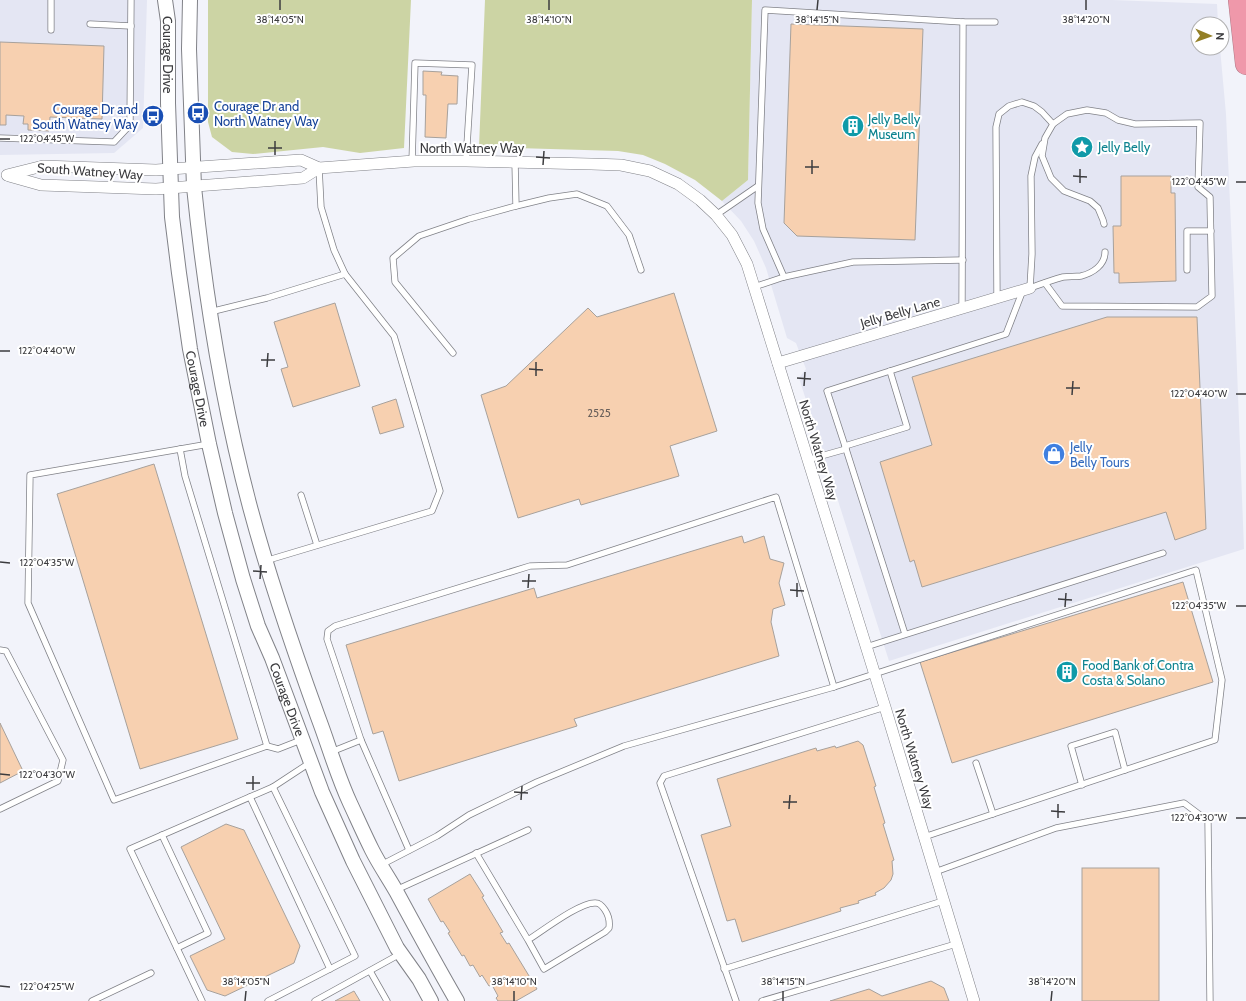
<svg xmlns="http://www.w3.org/2000/svg" width="1246" height="1001" font-family="Cabin,sans-serif">
  <style>
    .built { fill: #e4e6f3 }
    .green { fill: #ccd4a4 }
    .building { fill: #f7d0b0; stroke: #a7a19c }
    .lines { fill: none; stroke-linecap: round; stroke-linejoin: round }
    .service-casing { stroke: #818288; stroke-width: 7 }
    .minor-casing { stroke: #818288; stroke-width: 12 }
    .tertiary-casing { stroke: #818288; stroke-width: 16 }
    .motorway-casing { stroke: #b07885; stroke-width: 22 }
    .service { stroke: #fff; stroke-width: 5.5 }
    .minor { stroke: #fff; stroke-width: 11 }
    .tertiary { stroke: #fff; stroke-width: 14 }
    .motorway { stroke: #ef98aa; stroke-width: 21 }
    .ticks { fill: none; stroke: #3c3c3f; stroke-width: 1.5 }
    .labels { text-anchor: middle; dominant-baseline: central; stroke-width: 4; stroke-linejoin: round; paint-order: stroke }
    .number-label { font-size: 11px; fill: #6b615b }
    .street-label { font-size: 13px; fill: #3c3c3f; stroke: #fff }
    .transit-label { font-size: 13px; fill: #164399; stroke: #fff; text-anchor: start }
    .culture-label { font-size: 13px; fill: #0d838f; stroke: #fff; text-anchor: start }
    .shop-label { font-size: 13px; fill: #366cbe; stroke: #fff; text-anchor: start }
    .ticks-label { font-size: 10px; text-anchor: middle; fill: #3c3c3f; stroke: #fff; stroke-width: 4; stroke-linejoin: round; paint-order: stroke }
  </style>
  <rect width="100%" height="100%" fill="#f2f3fa"/>
  <g class="built">
    <polygon points="0,0 147,0 143,128 114,153 0,155"/>
    <polygon points="752,0 1112,0 1217,4 1218,24 1198,24 1198,48 1220,48 1226,114 1234,292 1244,549 889,661 799,378 806,369 796,343 787,338 766,268 754,241 741,221 722,201 748,180"/>
  </g>
  <g class="green">
    <polygon points="208,0 411,0 404,148 360,153 323,147 253,154 232,152 212,137 208,122"/>
    <polygon points="485,0 752,0 748,180 722,201 695,180 665,164 643,155 618,151 479,147"/>
  </g>
  <g class="building">
    <polygon points="791,24 923,29 915,240 797,236 784,223"/>
    <polygon points="0,42 104,46 102,119 50,117 49,131 28,130 28,124 23,124 24,116 6,115 6,125 0,125"/>
    <polygon points="423,71 442,72 441,75 458,76 457,104 448,104 446,138 425,137 426,95 423,95"/>
    <polygon points="1121,176 1171,176 1171,193 1175,193 1176,281 1119,283 1119,273 1114,273 1113,226 1121,226"/>
    <polygon points="674,293 717,431 670,446 679,476 581,505 579,499 518,518 481,395 506,386 588,308 597,317"/>
    <polygon points="335,303 360,386 293,407 281,369 288,367 274,322"/>
    <polygon points="1107,317 1197,317 1206,529 1175,540 1166,512 922,587 914,560 910,562 880,462 932,445 912,377"/>
    <polygon points="396,399 404,427 380,434 372,407"/>
    <polygon points="154,464 238,739 140,769 57,494"/>
    <polygon points="742,536 744,543 764,536 770,559 784,563 779,583 785,605 773,609 771,622 779,656 574,719 577,726 399,781 383,731 373,734 346,645 534,588 537,598"/>
    <polygon points="1183,582 1213,682 952,763 920,662"/>
    <polygon points="0,723 23,771 0,783"/>
    <polygon points="858,741 863,745 876,786 874,787 885,823 883,824 894,860 892,861 893,874 891,880 884,888 875,893 876,895 858,901 859,903 840,908 841,911 742,942 735,919 727,921 701,835 731,826 717,779 816,748 817,751 835,746 836,748"/>
    <polygon points="226,824 244,830 300,946 294,963 225,996 207,990 190,956 225,939 181,847"/>
    <rect x="1082" y="868" width="77" height="133"/>
    <polygon points="470,874 484,896 482,897 503,932 500,933 507,944 509,943 537,989 516,1001 498,1001 496,998 498,996 492,985 489,986 482,975 480,977 473,965 470,966 464,955 462,956 448,933 450,932 443,921 441,922 428,899"/>
    <polygon points="931,981 944,988 949,1001 830,1001 869,989 882,996"/>
    <polygon points="354,991 360,1001 335,1001"/>
  </g>
  <g class="lines">
    <g class="service-casing">
      <g id="service">
        <polyline points="90,24 131,26"/>
        <polyline points="51,30 51,0"/>
        <polyline points="0,138 114,142 130,125 131,0"/>
        <path d="M1042 144 1035 157 1031 176 1032 254 1030 288C1041 284 1052 280 1063 277 1069 276 1075 277 1081 276 1093 273 1105 265 1105 252"/>
        <polyline points="412,162 415,63 472,65 466,161"/>
        <polyline points="319,168 321,207 334,250 345,274"/>
        <polyline points="516,206 549,198 577,194 607,206 629,235 641,270"/>
        <polyline points="716,215 758,186"/>
        <polyline points="1187,270 1187,231 1211,231"/>
        <polyline points="784,277 763,229 758,203 765,10 963,22"/>
        <polyline points="1045,283 1062,306 1197,307 1212,296 1210,197 1198,187 1200,123 1135,124 1118,120 1106,113 1087,110 1067,114 1053,124 1045,138 1042,156 1051,178 1064,191 1090,201 1098,208 1103,220 1104,224"/>
        <polyline points="754,287 784,277 853,262 963,260"/>
        <polyline points="997,298 996,127 999,114 1009,106 1022,102 1034,106 1042,112 1053,124"/>
        <polyline points="962,308 963,22 995,22"/>
        <polyline points="210,312 267,298 345,274 394,336 440,491 432,511 265,561"/>
        <polyline points="453,353 395,282 393,258 419,236 469,219 516,206 515,162"/>
        <polyline points="209,444 30,475 28,603 114,800 267,746 278,749 301,740"/>
        <polyline points="845,446 907,427 890,371"/>
        <polyline points="180,449 185,476 267,746"/>
        <polyline points="846,449 827,391 1006,334 1023,290"/>
        <polyline points="807,460 846,449 905,634"/>
        <polyline points="301,495 317,545"/>
        <polyline points="866,647 1163,553"/>
        <polyline points="0,650 6,651 63,760 58,781 0,809"/>
        <polyline points="331,752 361,740"/>
        <polyline points="976,763 993,814"/>
        <polyline points="1082,785 1071,746 1115,732 1125,770"/>
        <polyline points="250,797 330,969"/>
        <polyline points="162,835 208,933 177,948"/>
        <polyline points="409,850 361,740 327,639 328,631 335,626 530,566 567,565 776,497 834,687"/>
        <path d="M476 853 528 940C541 932 581 901 596 903 600 903 603 907 605 910 609 916 610 921 609 928L605 932 544 969 528 940"/>
        <polyline points="381,865 437,836 469,815 537,782 624,746 834,687 1196,570 1222,680 1215,740 924,837"/>
        <polyline points="935,872 1056,828 1184,803 1208,821 1210,1001"/>
        <polyline points="396,890 528,830"/>
        <polyline points="724,969 943,901"/>
        <polyline points="370,971 387,1001"/>
        <polyline points="92,1001 151,973"/>
        <polyline points="202,1001 130,849 273,787 311,762"/>
        <polyline points="268,1001 355,956 273,787"/>
        <polyline points="315,1001 400,954"/>
        <polyline points="736,1001 660,783 664,776 885,707"/>
        <polyline points="762,1001 956,944"/>
      </g>
    </g>
    <g class="minor-casing">
      <g id="minor">
        <polyline points="7,175 43,166 156,170 301,160 319,168 414,161 466,161 591,164 621,165 650,171 678,184 700,200 716,215 732,235 747,264 885,707 974,1001"/>
        <polyline points="9,176 41,185 156,189 303,178 319,168"/>
        <polyline points="778,363 1030,288"/>
      </g>
    </g>
    <g class="tertiary-casing">
      <g id="tertiary">
        <path id="s1" d="M165 0 168 21V103L172 217 179 273 190 349 209 444 225 513 243 579 258 626 272 658 322 792 353 861 397 948 419 979 431 1001"/>
        <path d="M190 0 189 49 194 187C205 295 222 402 250 507 269 578 293 648 318 717 329 746 337 775 350 803 357 818 364 834 372 850 379 864 388 877 396 891 416 928 436 965 457 1001"/>
      </g>
    </g>
    <g class="motorway-casing">
      <polyline id="motorway" points="1239,0 1246,64"/>
    </g>
    <use href="#service" class="service"/>
    <use href="#minor" class="minor"/>
    <use href="#tertiary" class="tertiary"/>
    <use href="#motorway" class="motorway"/>
  </g>
  <path class="ticks" d="M280 10V0M549 10V0M817 10 818 0M1086 10V0M0 139H10M268 148H282M275 155V141M536 157 550 158M543 165 544 151M805 167H819M812 174V160M1073 176 1087 177M1236 182H1246M1080 183V169M0 351H10M261 360H275M267 367 268 353M529 369 543 370M536 376V362M797 378 811 379M804 386 805 372M1066 388H1080M1236 394H1246M1072 395 1073 381M0 562 10 563M253 571 267 572M260 579 261 565M522 581H536M528 588 529 574M790 590 804 591M797 597V583M1058 599 1072 600M1236 606H1246M1065 607 1066 593M0 774 10 775M246 783H260M253 790V776M514 792 528 793M521 800 522 786M783 802H797M789 809 790 795M1051 811 1065 812M1058 818V804M1236 818H1246M0 986 10 987M245 1001 246 991M514 1001V991M783 1001V991M1051 1001 1052 991"/>
  <defs>
    <g id="bus-disc" transform="scale(1.15)"><circle r="9.5" fill="#1a4fb4" stroke="#fff"/><path d="M-5-6H5V4H4V6H2V4H-2V6H-4V4H-5ZM-3.5-4V0h7V-4ZM-3.5 1.2v1.5H-2V1.2ZM2 1.2v1.5H3.5V1.2Z" fill="#fff"/></g>
    <g id="building-disc" transform="scale(1.15)"><circle r="9.5" fill="#0f9aa8" stroke="#fff"/><path d="M-4-6H4V6H1V3H-1V6H-4ZM-2.5-4.3h1.7v1.8h-1.7ZM.8-4.3h1.7v1.8H.8ZM-2.5-1h1.7V.8h-1.7ZM.8-1h1.7V.8H.8Z" fill="#fff"/></g>
    <g id="sight-disc" transform="scale(1.15)"><circle r="9.5" fill="#0f9aa8" stroke="#fff"/><path d="M0-6L1.8-2.2L6-1.7L2.9 1.2L3.7 5.4L0 3.3L-3.7 5.4L-2.9 1.2L-6-1.7L-1.8-2.2Z" fill="#fff"/></g>
    <g id="shop-disc" transform="scale(1.15)"><circle r="9.5" fill="#3f7fe0" stroke="#fff"/><path d="M-5-2.5h2.3a2.7 3.5 0 0 1 5.4 0H5L5.5 6h-11ZM-1.5-2.5h3a1.5 2.3 0 0 0-3 0Z" fill="#fff"/></g>
  </defs>
  <g fill-rule="evenodd">
    <use href="#bus-disc" x="198" y="113"/>
    <use href="#bus-disc" x="153" y="116"/>
    <use href="#building-disc" x="853" y="126"/>
    <use href="#sight-disc" x="1082" y="147"/>
    <use href="#shop-disc" x="1054" y="454"/>
    <use href="#building-disc" x="1067" y="672"/>
  </g>
  <g class="labels">
    <g class="number-label">
      <text x="599" y="413">2525</text>
    </g>
    <g class="street-label">
      <text stroke="none"><textPath href="#s1" startOffset="55">Courage Drive</textPath></text>
      <text x="472" y="148">North Watney Way</text>
      <text transform="translate(90 171) rotate(4)">South Watney Way</text>
      <text transform="translate(900 312) rotate(-16)">Jelly Belly Lane</text>
      <text stroke="none"><textPath href="#s1" startOffset="391">Courage Drive</textPath></text>
      <text transform="translate(819 450) rotate(73)">North Watney Way</text>
      <text stroke="none"><textPath href="#s1" startOffset="715">Courage Drive</textPath></text>
      <text transform="translate(915 759) rotate(73)">North Watney Way</text>
    </g>
    <g class="transit-label">
      <text x="214" y="106">Courage Dr and<tspan x="214" dy="15">North Watney Way</tspan></text>
      <text x="138" y="109" text-anchor="end">Courage Dr and<tspan x="138" dy="15">South Watney Way</tspan></text>
    </g>
    <g class="culture-label">
      <text x="868" y="119">Jelly Belly<tspan x="868" dy="15">Museum</tspan></text>
      <text x="1098" y="147">Jelly Belly</text>
      <text x="1082" y="665">Food Bank of Contra<tspan x="1082" dy="15">Costa &amp; Solano</tspan></text>
    </g>
    <g class="shop-label">
      <text x="1070" y="447">Jelly<tspan x="1070" dy="15">Belly Tours</tspan></text>
    </g>
  </g>
  <g class="ticks-label">
    <text x="280" y="23">38°14'05"N</text>
    <text x="549" y="23">38°14'10"N</text>
    <text x="817" y="23">38°14'15"N</text>
    <text x="1086" y="23">38°14'20"N</text>
    <text x="47" y="142">122°04'45"W</text>
    <text x="1199" y="185">122°04'45"W</text>
    <text x="47" y="354">122°04'40"W</text>
    <text x="1199" y="397">122°04'40"W</text>
    <text x="47" y="566">122°04'35"W</text>
    <text x="1199" y="609">122°04'35"W</text>
    <text x="47" y="778">122°04'30"W</text>
    <text x="1199" y="821">122°04'30"W</text>
    <text x="246" y="985">38°14'05"N</text>
    <text x="514" y="985">38°14'10"N</text>
    <text x="783" y="985">38°14'15"N</text>
    <text x="1052" y="985">38°14'20"N</text>
    <text x="47" y="990">122°04'25"W</text>
  </g>
  <g transform="translate(1210 36) rotate(92)"><circle r="19" fill="#ffffff" stroke="#b1b1b2"/>
  <path d="M0-3L7 15L0 10L-7 15Z" fill="#937f26"/>
  <text y="-6" font-size="11" font-weight="bold" text-anchor="middle" fill="#3c3c3f">N</text>
  </g>
</svg>
